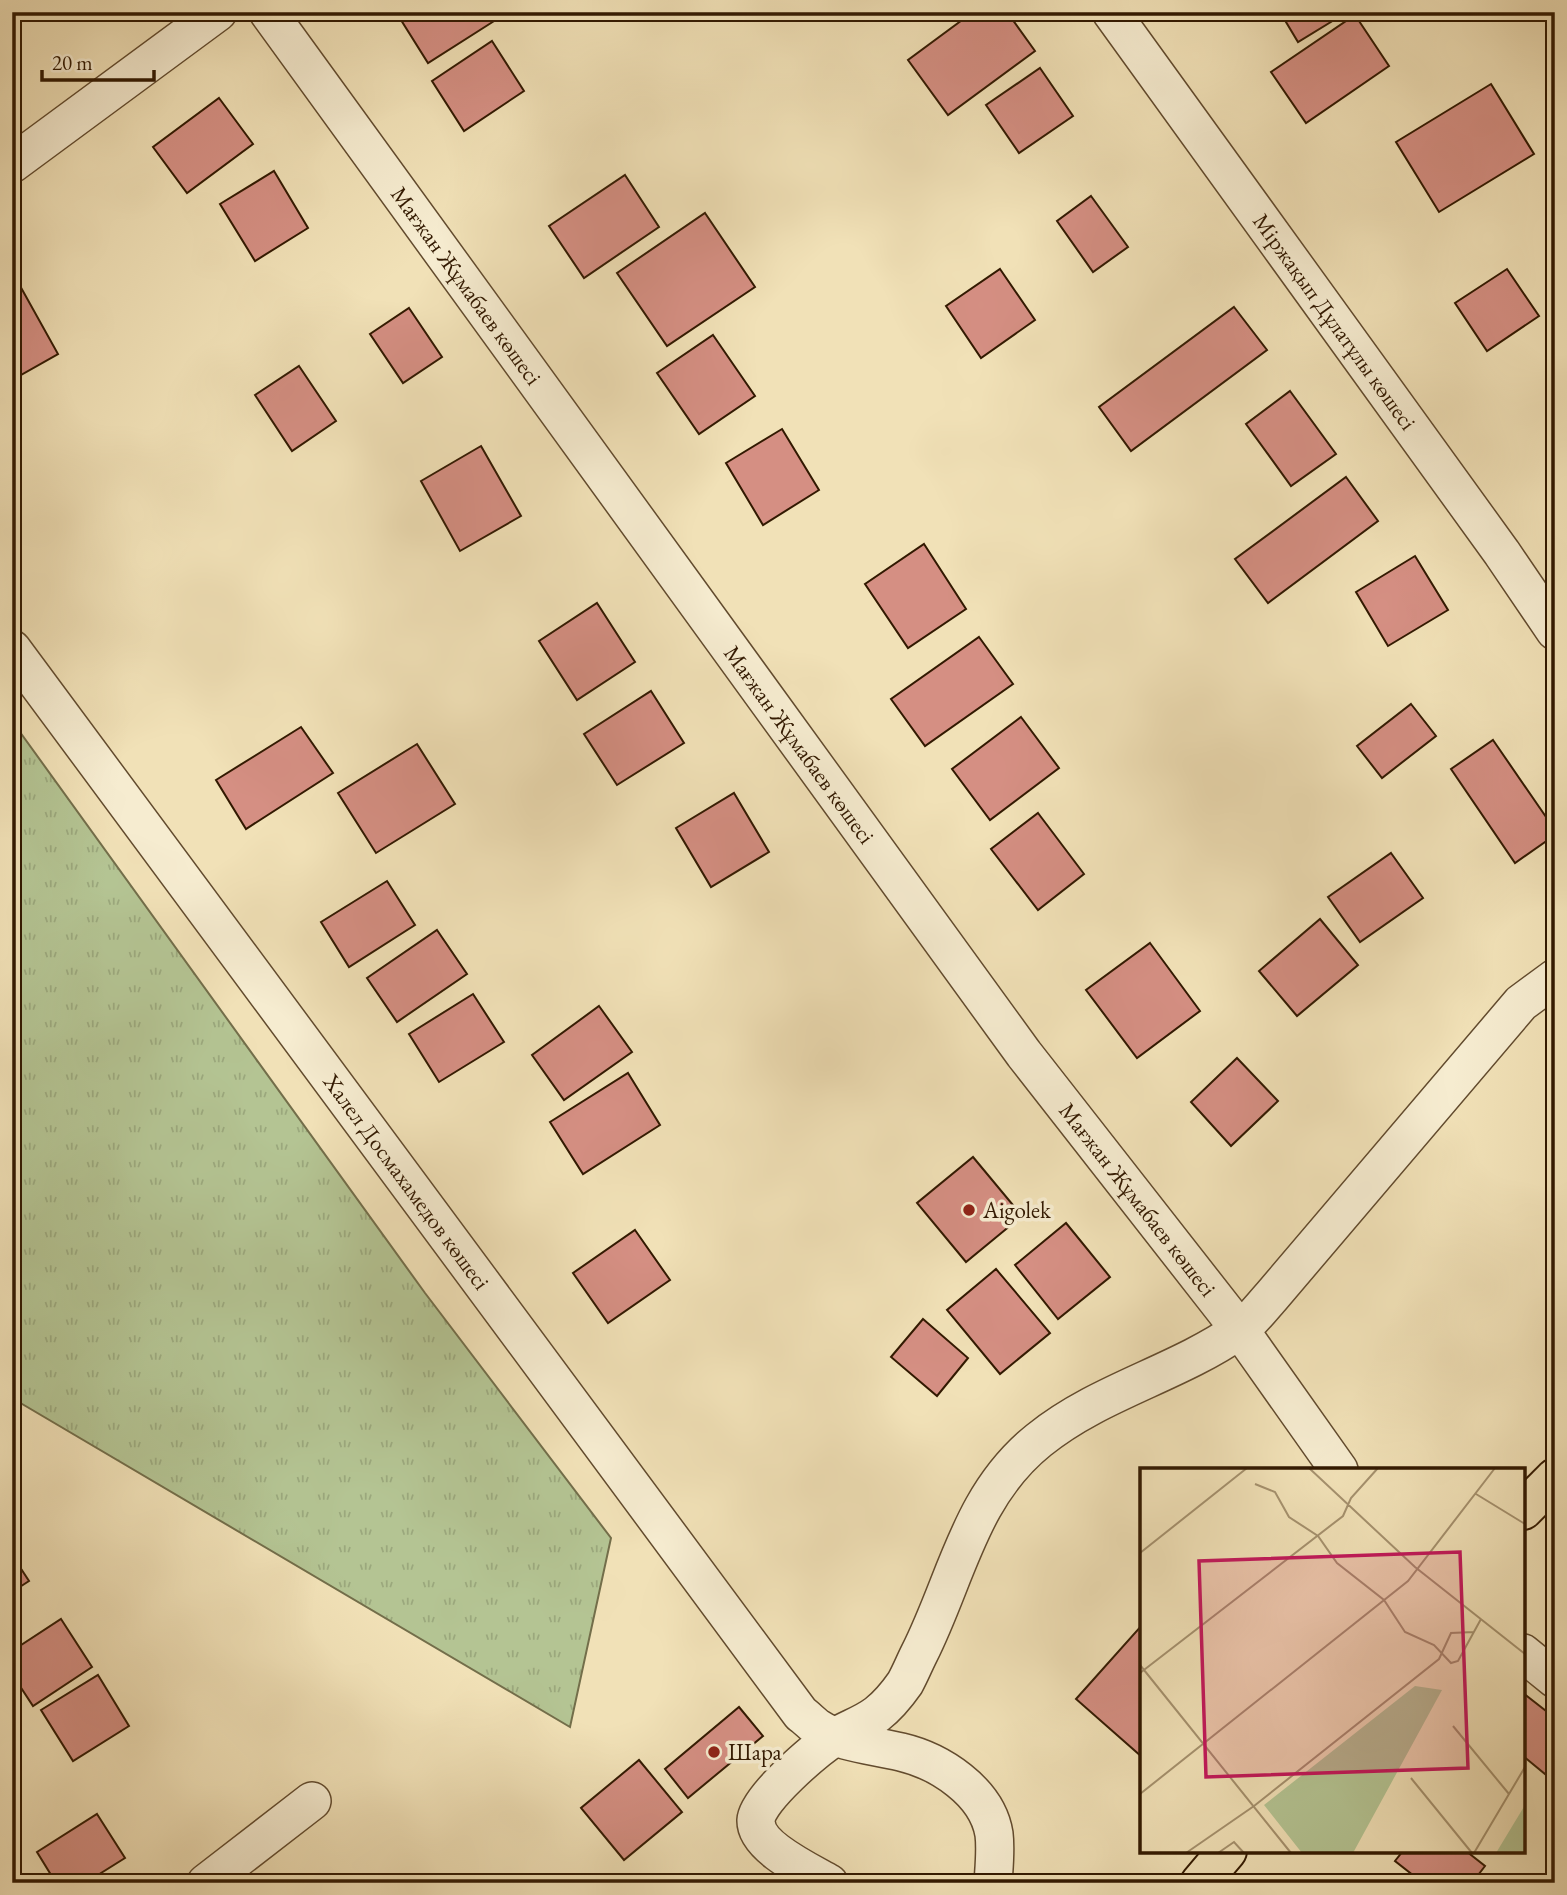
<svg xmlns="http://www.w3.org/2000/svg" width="1567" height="1895" font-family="'EB Garamond',serif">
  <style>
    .grass { fill: url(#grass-tufts); stroke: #736e4a; stroke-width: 2 }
    .building { fill: #d58f83; stroke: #321901; stroke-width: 2 }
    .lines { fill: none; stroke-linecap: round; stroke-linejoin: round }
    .minor-casing { stroke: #624b2e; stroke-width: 40 }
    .major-casing { stroke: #321901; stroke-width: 42 }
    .minor { stroke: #f6ecd0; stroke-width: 37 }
    .major { stroke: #f1e1b7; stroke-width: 38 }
    .poi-dot { fill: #8f2418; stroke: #f6ecd0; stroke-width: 2.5 }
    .labels { text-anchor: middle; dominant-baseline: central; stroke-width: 7; stroke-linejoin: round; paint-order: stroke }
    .street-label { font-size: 23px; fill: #321901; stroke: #f6ecd0 }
    .poi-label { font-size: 23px; fill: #321901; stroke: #f6ecd0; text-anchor: start }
    .inset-road { fill: none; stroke: #a5916e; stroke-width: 2 }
    .view { fill: #c2185b; fill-opacity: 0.15; stroke: #c2185b; stroke-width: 3.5 }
    .inset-edge { fill: none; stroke: #321901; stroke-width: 3.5 }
  </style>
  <defs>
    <pattern id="grass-tufts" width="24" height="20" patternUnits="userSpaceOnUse" patternTransform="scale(1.75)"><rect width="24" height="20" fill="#b4c493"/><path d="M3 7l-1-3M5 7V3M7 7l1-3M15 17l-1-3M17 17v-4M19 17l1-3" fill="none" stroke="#9ba87d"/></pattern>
  </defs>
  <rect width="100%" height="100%" fill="#f1e1b7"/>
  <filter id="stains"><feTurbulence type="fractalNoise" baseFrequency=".00286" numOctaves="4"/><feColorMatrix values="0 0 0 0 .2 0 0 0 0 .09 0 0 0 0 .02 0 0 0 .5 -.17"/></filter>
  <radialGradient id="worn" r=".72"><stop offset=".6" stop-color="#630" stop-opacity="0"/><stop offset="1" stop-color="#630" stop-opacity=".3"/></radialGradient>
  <polygon class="grass" points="12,721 425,1293 611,1538 570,1727 12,1398"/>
  <g class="building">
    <polygon points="413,12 500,12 502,16 428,63 401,20"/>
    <polygon points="973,12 1007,12 1035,51 948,115 908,60"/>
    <polygon points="1280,12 1336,12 1339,17 1298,42"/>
    <polygon points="1355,15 1389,66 1306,123 1271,72"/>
    <polygon points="492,41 524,91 464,131 432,81"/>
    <polygon points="1040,68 1073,116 1019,153 986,105"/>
    <polygon points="1491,84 1534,154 1439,212 1396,142"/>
    <polygon points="219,98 253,144 187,193 153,147"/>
    <polygon points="274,171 308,228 255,261 220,204"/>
    <polygon points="625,175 659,227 584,278 549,226"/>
    <polygon points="1091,196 1128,247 1093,272 1057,221"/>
    <polygon points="705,213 755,287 667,346 617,273"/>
    <polygon points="1000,269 1035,320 981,358 946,306"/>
    <polygon points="1507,269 1539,316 1487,351 1455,303"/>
    <polygon points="19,284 58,354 12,380 12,287"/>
    <polygon points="1234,307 1267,350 1131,451 1099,407"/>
    <polygon points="409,308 442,357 403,383 370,334"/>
    <polygon points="713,335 755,396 699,434 657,373"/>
    <polygon points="299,366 336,421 292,451 255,395"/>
    <polygon points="1290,391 1336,454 1291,486 1246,424"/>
    <polygon points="782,429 819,490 763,525 726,463"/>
    <polygon points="481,446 521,516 460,551 421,481"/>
    <polygon points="1346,477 1378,521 1268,603 1235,559"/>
    <polygon points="924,544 966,609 908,648 865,584"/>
    <polygon points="1415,556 1448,610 1388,646 1356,592"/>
    <polygon points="597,603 635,662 577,700 539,641"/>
    <polygon points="979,637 1013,684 925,746 891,699"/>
    <polygon points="651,691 684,743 617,785 584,734"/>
    <polygon points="1411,704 1436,736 1382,778 1357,746"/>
    <polygon points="1021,717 1059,768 990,820 952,769"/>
    <polygon points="301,727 333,773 246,829 216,780"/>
    <polygon points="1493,740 1555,830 1555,835 1515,863 1451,769"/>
    <polygon points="417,744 455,804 376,853 338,793"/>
    <polygon points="734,793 769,852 711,887 676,828"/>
    <polygon points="1038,813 1084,874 1038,910 991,849"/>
    <polygon points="1391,853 1423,898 1360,942 1328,897"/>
    <polygon points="387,881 415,925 349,967 321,922"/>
    <polygon points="1320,919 1358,965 1297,1016 1259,971"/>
    <polygon points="437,930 467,974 397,1022 367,978"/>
    <polygon points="1150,943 1200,1011 1137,1058 1086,990"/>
    <polygon points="473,994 504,1042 439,1082 409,1034"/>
    <polygon points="599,1006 632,1052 564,1100 532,1055"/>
    <polygon points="1237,1058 1278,1101 1231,1146 1191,1102"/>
    <polygon points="628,1073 660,1125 583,1174 550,1122"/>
    <polygon points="973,1157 1022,1216 966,1262 917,1203"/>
    <polygon points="1066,1223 1110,1277 1058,1319 1015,1265"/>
    <polygon points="635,1230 670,1280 608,1323 573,1273"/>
    <polygon points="996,1269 1050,1333 1000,1374 947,1310"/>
    <polygon points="923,1319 968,1358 937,1396 891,1357"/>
    <polygon points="12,1555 29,1581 12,1592"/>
    <polygon points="61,1619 92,1667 33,1706 12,1674 12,1651"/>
    <polygon points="1142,1625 1142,1757 1076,1699"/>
    <polygon points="98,1675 129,1726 73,1761 41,1710"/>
    <polygon points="1523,1693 1555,1718 1555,1761 1545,1774 1523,1756"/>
    <polygon points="739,1707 763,1736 688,1798 665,1769"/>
    <polygon points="639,1760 682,1812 624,1860 581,1808"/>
    <polygon points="97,1814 125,1858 85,1883 56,1883 37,1852"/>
    <polygon points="1403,1851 1466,1851 1485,1866 1472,1883 1423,1883 1395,1861"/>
  </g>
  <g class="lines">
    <g class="minor-casing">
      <g id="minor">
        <path id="s1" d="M268 12 1024 1054 1240 1330 1339 1470"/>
        <path id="s2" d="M1111 12 1502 553 1555 631"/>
        <polyline points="12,164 218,12"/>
        <path id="s3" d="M12 649 801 1714C807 1718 812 1724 818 1728 842 1744 873 1745 901 1752 939 1761 987 1791 994 1834 996 1850 994 1867 993 1883"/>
        <polyline points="1523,1653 1555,1679"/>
        <polyline points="206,1883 312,1801"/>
        <path d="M829 1883C808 1871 755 1847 756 1820 757 1799 816 1749 835 1737 848 1729 864 1724 877 1714 886 1707 898 1693 905 1683 910 1674 914 1664 919 1654 957 1579 969 1496 1039 1440 1098 1392 1176 1374 1238 1331 1251 1322 1261 1308 1271 1297L1521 1003 1555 978"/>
      </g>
    </g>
    <g class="major-casing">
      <g id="major">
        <polyline points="1523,1510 1555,1478"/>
        <polyline points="1200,1883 1227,1851"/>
      </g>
    </g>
    <use href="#minor" class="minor"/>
    <use href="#major" class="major"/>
  </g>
  <g class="poi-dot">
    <circle cx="969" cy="1210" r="7"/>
    <circle cx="714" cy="1752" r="7"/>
  </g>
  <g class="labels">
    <g class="street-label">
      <text stroke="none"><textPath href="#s1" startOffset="338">Мағжан Жұмабаев көшесі</textPath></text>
      <text stroke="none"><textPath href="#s2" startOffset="382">Міржақып Дұлатұлы көшесі</textPath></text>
      <text stroke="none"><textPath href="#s1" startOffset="905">Мағжан Жұмабаев көшесі</textPath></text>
      <text stroke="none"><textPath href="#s3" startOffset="663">Халел Досмахамедов көшесі</textPath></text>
      <text stroke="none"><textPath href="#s1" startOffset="1472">Мағжан Жұмабаев көшесі</textPath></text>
    </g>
    <g class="poi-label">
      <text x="983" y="1210">Aigolek</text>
      <text x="728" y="1752">Шара</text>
    </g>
  </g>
  <g transform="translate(1140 1468)">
    <rect width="385" height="385" fill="#f1e1b7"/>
    <path d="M275 218 302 222 213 385H162L124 337ZM385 337V385H356Z" fill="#b4c493"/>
    <path class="inset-road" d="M169 0 275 99 385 186M115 16 135 24 149 49 178 68 197 95 244 132 265 164 294 177 311 195 318 193 341 151M336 26 385 56M0 85 107 0M0 197 151 385M0 205 203 48 211 30 238 0M313 258 369 326M271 310 332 385M0 326 268 113 355 0M46 385 114 338 299 191 311 165 334 164M78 385 94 374 104 385M334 385 385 299"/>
    <path class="view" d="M320 84 328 300 66 309 59 93Z"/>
    <rect width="385" height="385" class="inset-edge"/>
  </g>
  <rect width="1567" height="1895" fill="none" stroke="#f1e1b7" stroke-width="42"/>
  <rect x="14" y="14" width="1539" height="1867" fill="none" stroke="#321901" stroke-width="3.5"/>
  <rect x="21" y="21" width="1525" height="1853" fill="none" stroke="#321901" stroke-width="2"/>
  <path d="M42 70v10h112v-10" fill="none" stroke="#321901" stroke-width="3.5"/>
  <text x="52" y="70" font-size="21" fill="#321901" stroke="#f6ecd0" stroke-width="5" paint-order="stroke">20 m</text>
  <rect width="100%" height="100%" filter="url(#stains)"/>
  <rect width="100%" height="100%" fill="url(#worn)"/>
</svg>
